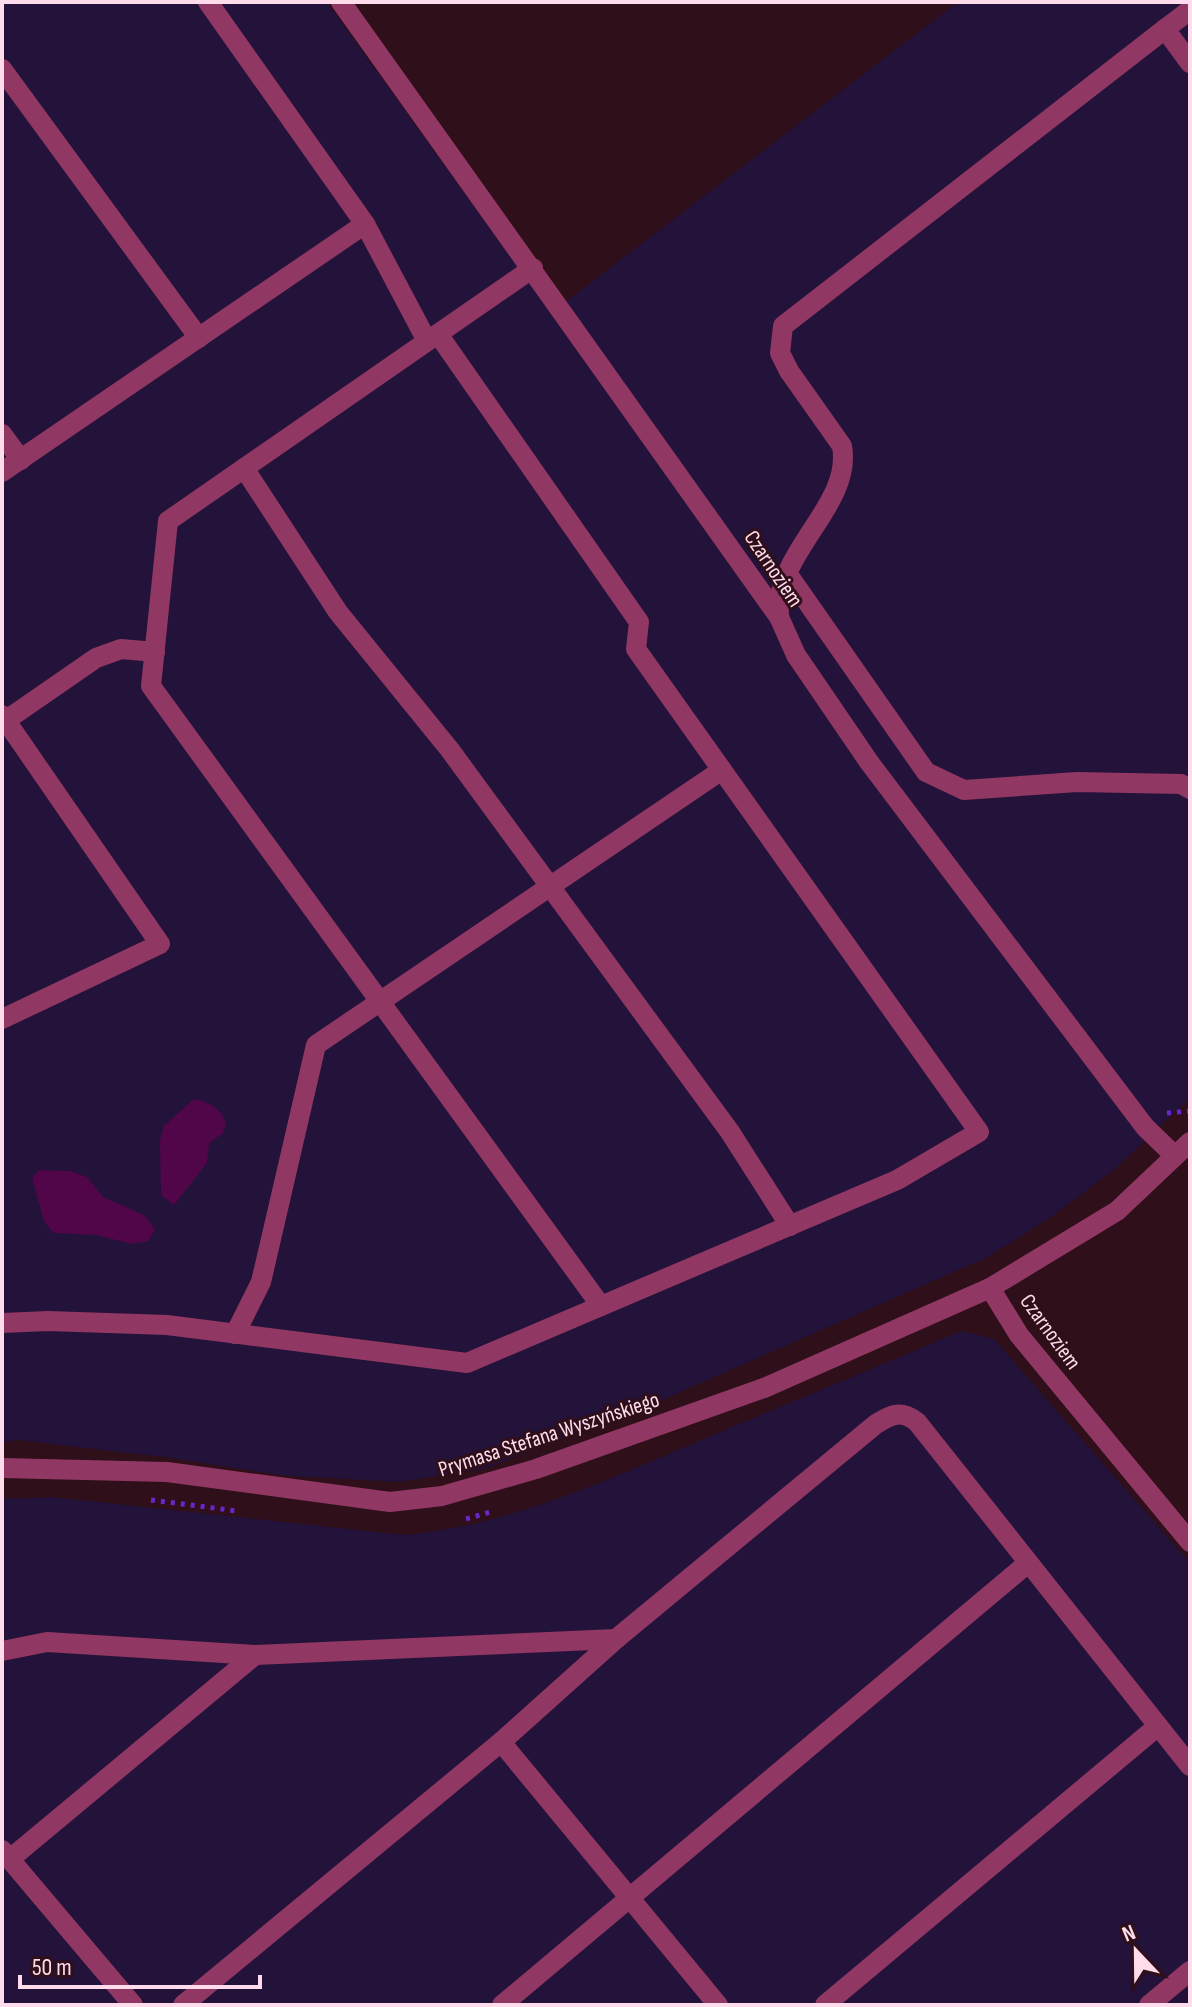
<svg xmlns="http://www.w3.org/2000/svg" width="1192" height="2007" font-family="'Sofia Sans Condensed',sans-serif">
  <style>
    .green { fill: #231239 }
    .water { fill: #500648 }
    .lines { fill: none; stroke-linecap: round; stroke-linejoin: round }
    .path { stroke: #6a26c9; stroke-width: 5; stroke-dasharray: 4 6; stroke-linecap: butt }
    .minor { stroke: #913763; stroke-width: 20 }
    .labels { text-anchor: middle; dominant-baseline: central; stroke-width: 6; stroke-linejoin: round; paint-order: stroke }
    .street-label { font-size: 22px; fill: #ffdceb; stroke: #2e0f1a }
  </style>
  <rect width="100%" height="100%" fill="#2e0f1a"/>
  <g class="green">
    <polygon points="2,2 327,2 551,313 958,2 1190,2 1190,1098 1116,1168 1054,1215 988,1257 648,1406 484,1469 398,1482 279,1475 172,1458 18,1440 2,1442"/>
    <path d="M961 1331 994 1339 1190 1563V2005H2V1499L51 1497 405 1535C508 1525 598 1484 692 1444 782 1406 872 1369 961 1331Z"/>
  </g>
  <g class="water">
    <path d="M194 1099C209 1102 221 1108 226 1123L223 1133 209 1143 207 1163 174 1205 161 1195 160 1140 164 1126Z"/>
    <polygon points="39,1170 70,1171 87,1177 103,1197 144,1215 155,1230 148,1241 132,1244 96,1235 54,1233 44,1222 32,1178"/>
  </g>
  <g class="lines">
    <g class="path">
      <polyline points="1167,1113 1190,1111"/>
      <polyline points="151,1500 237,1511"/>
      <polyline points="466,1519 494,1511"/>
    </g>
    <g class="minor">
      <polyline points="208,2 365,224 427,341"/>
      <polyline points="341,2 779,617 796,655 869,762 1145,1127 1175,1156"/>
      <polyline points="1190,10 1165,29 1190,63"/>
      <polyline points="2,69 199,338"/>
      <polyline points="533,268 168,521 151,686 601,1306"/>
      <polyline points="2,434 21,460"/>
      <polyline points="244,468 338,612 450,750 730,1132 790,1226"/>
      <polyline points="2,472 365,224"/>
      <polyline points="787,573 926,772 964,790 1077,782 1181,784 1190,789"/>
      <path d="M779 617C774 551 853 506 842 446L789 371 780 353 783 326 1165 29"/>
      <polyline points="2,715 160,944 2,1019"/>
      <polyline points="2,723 96,658 121,649 155,652"/>
      <polyline points="990,1288 1019,1335 1190,1542"/>
      <polyline points="2,1323 48,1321 167,1325 467,1363 897,1180 979,1132 636,649 639,622 438,334"/>
      <polyline points="235,1334 261,1282 316,1045 722,770"/>
      <polyline points="2,1468 167,1472 390,1502 442,1496 536,1469 764,1388 990,1288 1117,1211 1190,1142"/>
      <polyline points="2,1651 47,1642 255,1655 616,1639"/>
      <polyline points="501,1742 718,2005"/>
      <polyline points="2,1850 133,2005"/>
      <polyline points="10,1859 255,1655"/>
      <path d="M183 2005 501 1742 616 1639 876 1424C892 1414 901 1410 917 1422L1190 1766"/>
      <polyline points="502,2005 1028,1563"/>
      <polyline points="825,2005 1158,1726"/>
      <polyline points="1149,2005 1190,1971"/>
    </g>
  </g>
  <g class="labels">
    <g class="street-label">
      <text transform="translate(773 569) rotate(56)">Czarnoziem</text>
      <text transform="translate(1050 1332) rotate(54)">Czarnoziem</text>
      <text transform="translate(549 1435) rotate(-18)">Prymasa Stefana Wyszyńskiego</text>
    </g>
  </g>
  <rect width="1192" height="2007" fill="none" stroke="#ffdceb" stroke-width="8"/>
  <g transform="translate(1136 1951) rotate(338)" stroke="#2e0f1a" stroke-width="6" paint-order="stroke">
  <path d="M0-6L14 30L0 20L-14 30Z" fill="#ffdceb"/>
  <text y="-12" font-size="22" font-weight="bold" text-anchor="middle" fill="#ffdceb">N</text>
  </g>
  <path d="M20 1975v12h240v-12" fill="none" stroke="#ffdceb" stroke-width="4"/>
  <text x="32" y="1975" font-size="24" fill="#ffdceb" stroke="#2e0f1a" stroke-width="6" paint-order="stroke">50 m</text>
</svg>
